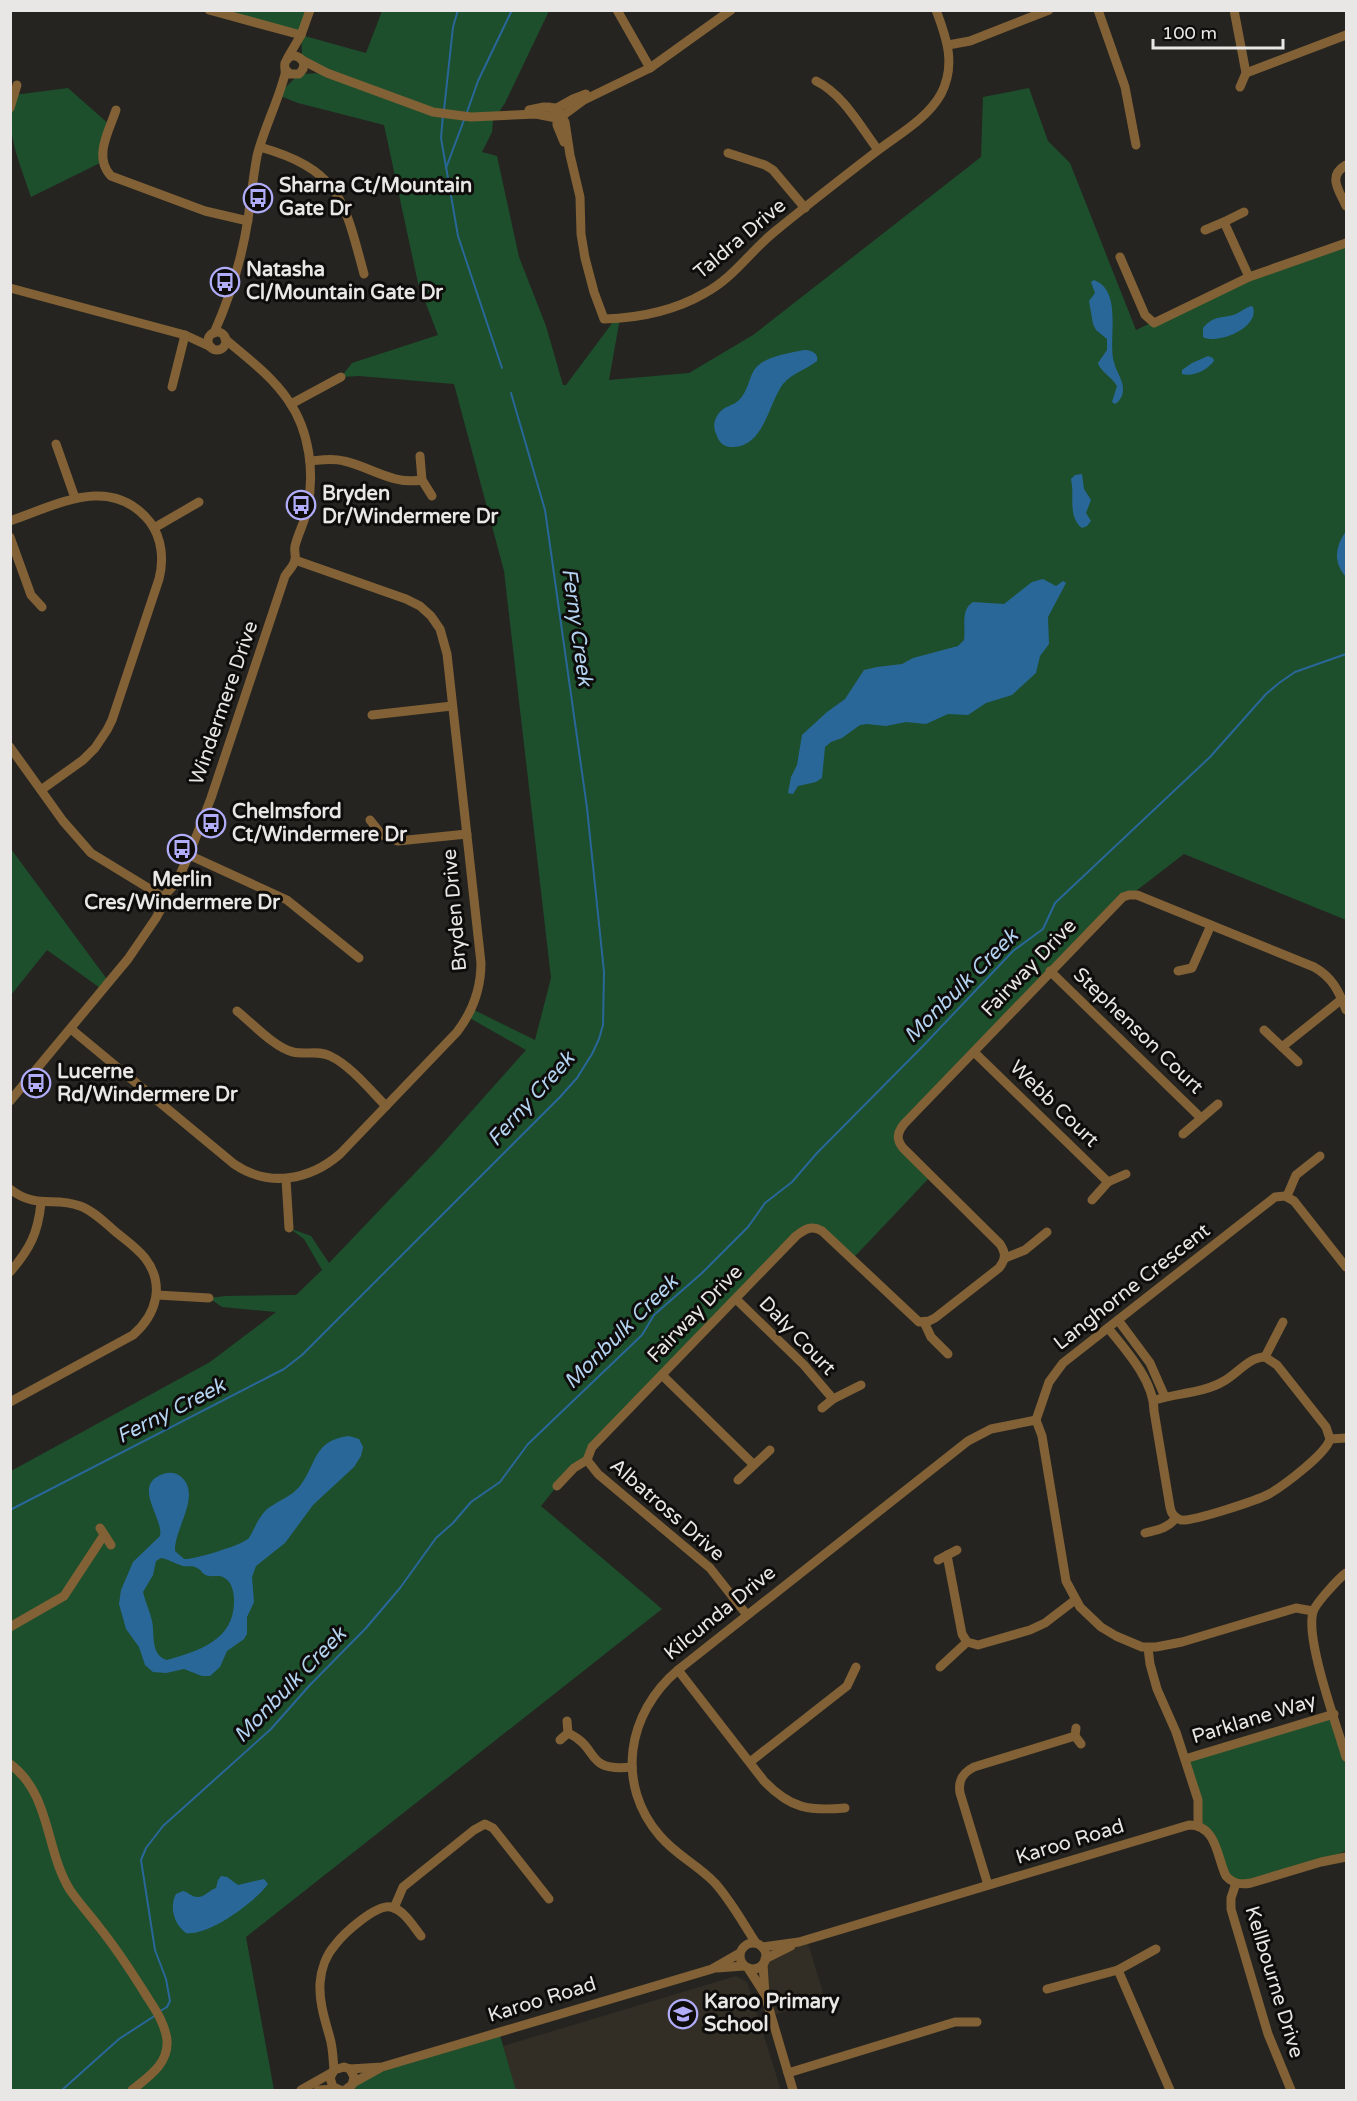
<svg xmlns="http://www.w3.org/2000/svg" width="1357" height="2101" font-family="'Varela Round',sans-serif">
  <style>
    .built { fill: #322d25 }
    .green { fill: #1d4f2c }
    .water { fill: #2a6799; fill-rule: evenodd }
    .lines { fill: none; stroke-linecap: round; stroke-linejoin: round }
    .stream { stroke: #2a6799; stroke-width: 2 }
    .minor { stroke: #816135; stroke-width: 9 }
    .labels { text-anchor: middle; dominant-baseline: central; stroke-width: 6; stroke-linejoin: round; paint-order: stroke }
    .poi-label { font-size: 20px; font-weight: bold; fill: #e8e7e5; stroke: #0e0d0c; text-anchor: start }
    .street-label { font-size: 20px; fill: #e8e7e5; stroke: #0e0d0c }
    .water-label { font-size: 21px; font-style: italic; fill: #b4d3f0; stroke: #0e0d0c }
  </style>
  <rect width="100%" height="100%" fill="#252421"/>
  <g class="built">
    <polygon points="807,1940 825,1999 771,2016 765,1962"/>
    <polygon points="736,1976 747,1982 781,2090 516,2090 503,2046"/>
  </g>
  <g class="green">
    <polygon points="215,11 310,11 298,31"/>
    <polygon points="382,11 549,11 505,103 493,121 492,132 482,152 497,156 519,257 546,326 563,385 566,385 616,318 620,318 609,380 689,373 753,335 981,157 983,97 1029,88 1048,141 1070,163 1136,330 1217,292 1346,243 1346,920 1184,854 1132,894 1126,895 898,1136 931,1176 859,1252 851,1260 822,1231 808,1228 557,1486 541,1506 662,1609 246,1937 274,2090 11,2090 11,1471 210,1362 276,1312 222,1307 209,1298 226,1296 296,1295 322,1270 304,1239 289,1228 311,1236 329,1263 436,1151 526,1050 468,1017 472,1009 535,1040 551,978 504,571 454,384 359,376 341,377 352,363 438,335 418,283 384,125 298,103 278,95 299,74 325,73 302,55 301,35 366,53"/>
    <path d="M68 88 111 126 102 162 31 197C20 163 4 131 14 95Z"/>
    <polygon points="11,849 109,982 103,990 47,950 11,995"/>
    <path d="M1334 1714 1346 1757V1850C1322 1865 1262 1883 1234 1882L1203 1828 1185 1759Z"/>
    <polygon points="499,2032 516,2090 351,2090 353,2083 382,2067"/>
  </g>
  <g class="water">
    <path d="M1094 280C1123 291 1108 338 1114 362 1116 372 1123 379 1123 389 1123 396 1120 401 1115 404L1112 402 1117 386C1112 377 1100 371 1098 363L1107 350V339L1096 330 1093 324 1089 301 1095 293 1091 282Z"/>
    <path d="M1251 306 1253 307C1260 328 1217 345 1203 337V328C1215 314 1223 319 1236 314 1242 311 1245 308 1251 306Z"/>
    <path d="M804 350C811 350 819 353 817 361 806 370 792 373 783 384 768 404 764 449 730 447 723 446 719 442 717 436 714 430 713 424 716 418 723 404 732 408 740 399 746 393 749 381 752 374 760 356 787 354 804 350Z"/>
    <path d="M1208 356 1213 358 1214 361C1207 370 1194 377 1182 374V370L1192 363Z"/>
    <path d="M1082 474 1084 489 1091 500 1086 513 1091 521 1087 526 1082 528C1067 516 1075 496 1071 479L1075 475Z"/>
    <path d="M1346 531V577C1333 562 1335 547 1346 531Z"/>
    <path d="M1043 579 1056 586 1063 581 1066 583 1048 617 1049 644 1040 656 1036 673 1012 695 986 703 968 715 948 714 926 724 906 722 886 726 867 724 860 725 842 738 831 742 825 747 822 778 816 782 798 786 793 794 788 793 791 777 797 765 802 735 827 712 845 699 864 670 877 667 902 664 913 658 958 646 964 640C966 627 960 610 973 602L1004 604 1032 582Z"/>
    <path d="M349 1436 359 1439 363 1447 361 1456 354 1467 313 1505 285 1543 256 1566 252 1577 254 1602 247 1617V1634L244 1639 227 1651 220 1667 210 1676H202L184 1669 166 1673 153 1672 145 1665 139 1647 126 1629 119 1604 121 1590 133 1562 160 1536C164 1518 131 1485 163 1474 169 1472 175 1472 180 1476 203 1494 174 1528 175 1551L184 1559C193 1560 243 1545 249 1538 255 1528 258 1518 266 1510 277 1501 291 1497 300 1486 317 1464 313 1440 349 1436ZM161 1558C169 1559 175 1564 183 1566 188 1567 192 1565 197 1568 203 1571 199 1570 204 1574 211 1579 219 1573 226 1579 232 1583 234 1593 234 1600 235 1640 199 1651 167 1660 150 1655 155 1635 152 1621 150 1611 145 1602 143 1592L153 1575 156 1561Z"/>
    <path d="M221 1876 227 1877 238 1885 264 1879 268 1884C255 1902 209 1936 186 1933 174 1924 169 1907 176 1894L183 1891C188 1892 192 1897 197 1897 204 1898 209 1890 216 1888L218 1880Z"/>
  </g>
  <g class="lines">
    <g class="stream">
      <polyline points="444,110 453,27 458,10"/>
      <polyline points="443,115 441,138 458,236 502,368"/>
      <polyline points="466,115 478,81 512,10"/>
      <polyline points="446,168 464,120"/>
      <polyline points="10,1510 284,1369 302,1355 560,1097 577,1078 592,1054 599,1039 603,1025 604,972 587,808 545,510 511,393"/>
      <polyline points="160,2011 167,2007 170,2001 166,1979 155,1950 141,1860 146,1848 163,1826 271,1729 309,1686 366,1628 400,1588 436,1538 453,1523 471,1502 500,1482 528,1444 642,1335 654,1315 702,1273 748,1227 765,1203 792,1182 817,1153 923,1046 1013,951 1043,929 1055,903 1210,757 1266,694 1279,683 1295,672 1346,654"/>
      <polyline points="62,2090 119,2039 156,2015"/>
    </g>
    <g class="minor">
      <polyline points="209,10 301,35"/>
      <polyline points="617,10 650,68"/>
      <polyline points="1098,10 1125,87 1136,145"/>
      <polyline points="1234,10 1246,73 1240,87"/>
      <polyline points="948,45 970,41 1049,10"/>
      <polyline points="288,57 301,35 310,10"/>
      <polyline points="302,60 327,73 433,112 471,117 536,114 556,118 565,114 584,100 650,68 731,10"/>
      <polyline points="1246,73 1346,35"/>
      <path d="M816 81C843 94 860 126 878 150"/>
      <path d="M549 107 559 112 565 122 570 155 580 197 581 234 585 258 594 292 604 319C640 318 674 311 705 293 733 278 749 253 773 233 807 205 842 178 877 151 899 134 927 119 941 94 956 65 947 39 936 10"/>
      <polyline points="10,108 17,85"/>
      <path d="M116 110C109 131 93 157 111 176L205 211 248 221"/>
      <polyline points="529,110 544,107 557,108 573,99 586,94"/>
      <polyline points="557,112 557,125 564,142"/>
      <path d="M260 147C340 170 344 200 364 274"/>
      <polyline points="728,153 765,165 773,170 805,208"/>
      <path d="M1346 165C1327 176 1339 190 1346 206"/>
      <polyline points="1224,222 1244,212"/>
      <polyline points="1205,230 1224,222 1249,277"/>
      <polyline points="1120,257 1145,315 1154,323 1249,277 1346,243"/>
      <polyline points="10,288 185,335 211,347"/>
      <circle cx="217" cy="341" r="9"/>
      <path d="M214 333C230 297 242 258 248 219 251 199 253 177 257 156 264 128 278 102 285 74 286 69 283 65 286 61 291 52 300 56 304 63L303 69 299 74H290L285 69"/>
      <polyline points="172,387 185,335"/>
      <polyline points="291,404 341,377"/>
      <polyline points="56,444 75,498"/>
      <polyline points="420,456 422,480 432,496"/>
      <path d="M310 461C322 460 332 458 344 461 371 467 392 485 422 480"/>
      <path d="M10 521C57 505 111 473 150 522 162 538 164 560 159 579L112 720 107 730 95 748 83 760 41 790"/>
      <polyline points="154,528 199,502"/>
      <polyline points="10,537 31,595 42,607"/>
      <polyline points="372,715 452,706"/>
      <polyline points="10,747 63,821 91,853 163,897"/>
      <polyline points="370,820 382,835 398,841 467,834"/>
      <polyline points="189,855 287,900 359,958"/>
      <polyline points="1050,971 1201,1118"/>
      <polyline points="1178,971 1192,968 1211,925"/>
      <path d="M237 1011C252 1023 275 1048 293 1052 306 1055 319 1050 330 1056 350 1065 371 1091 386 1106"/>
      <path d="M71 1029 234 1164C269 1188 310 1180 340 1154L457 1032C473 1011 481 989 481 963L447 654 440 629 431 616 420 606 406 599 295 560"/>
      <polyline points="1264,1030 1298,1062"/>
      <polyline points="1282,1047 1342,999"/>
      <polyline points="974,1052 1108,1182"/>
      <path d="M10 1101 128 959 156 918 161 909 163 897 176 883 189 855 211 798 285 576C288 571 294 566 295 560 296 556 294 551 295 546 298 534 304 523 307 511 315 474 310 431 288 400 271 375 247 358 225 339"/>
      <polyline points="1183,1134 1218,1104"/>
      <polyline points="286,1179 289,1228"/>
      <path d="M10 1189C37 1210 53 1196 80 1206 94 1211 106 1224 117 1233 127 1241 137 1248 145 1258 165 1284 157 1314 133 1335L10 1402"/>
      <polyline points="1287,1196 1296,1175 1320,1156"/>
      <polyline points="1092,1200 1108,1182 1126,1174"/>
      <polyline points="1005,1258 1025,1250 1047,1232"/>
      <path d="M10 1272C30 1249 38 1233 41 1203"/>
      <polyline points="157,1295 209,1298"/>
      <polyline points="736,1299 804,1365 833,1399"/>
      <polyline points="1118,1320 1150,1363 1165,1397"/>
      <polyline points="924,1322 931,1337 948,1354"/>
      <path d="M1108 1328C1126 1350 1154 1381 1154 1411L1170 1507C1171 1513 1174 1518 1181 1520 1192 1522 1258 1500 1269 1494 1283 1486 1326 1454 1330 1439L1326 1427 1277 1365 1265 1357C1249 1357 1238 1373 1224 1381 1204 1393 1177 1393 1155 1400"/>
      <polyline points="1265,1357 1283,1322"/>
      <polyline points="662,1375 753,1464"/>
      <polyline points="822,1408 833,1399 861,1385"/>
      <polyline points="1330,1439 1346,1438"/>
      <polyline points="587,1460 598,1474 710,1568 747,1615"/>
      <polyline points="738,1480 770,1450"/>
      <path d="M557 1486 574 1468 587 1460 592 1447 796 1236C805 1229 811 1225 822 1231L919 1322 929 1321 935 1318 999 1268C1006 1259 1006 1253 1000 1244L903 1148C896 1139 897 1133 904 1124L1123 897 1129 895H1137L1314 967C1332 977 1339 991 1346 1010"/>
      <polyline points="100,1528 111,1545"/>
      <path d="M1145 1533C1157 1530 1167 1529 1176 1518"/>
      <polyline points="947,1555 962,1634 967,1642 978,1645 1030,1630 1045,1623 1075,1600"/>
      <polyline points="938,1560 957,1550"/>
      <path d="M1346 1573C1339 1578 1315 1604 1313 1612 1305 1639 1337 1726 1346 1757"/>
      <polyline points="1313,1611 1296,1608 1182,1642 1156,1647 1142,1647 1116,1636 1101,1627 1080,1607 1066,1581 1042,1436 1036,1420 1049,1382 1063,1363 1275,1197 1285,1196 1294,1201 1346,1267"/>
      <polyline points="10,1627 64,1596 104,1535"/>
      <polyline points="1148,1648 1150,1664 1157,1689 1176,1732 1198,1800 1198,1825"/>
      <polyline points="940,1667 967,1642"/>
      <path d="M678 1670 764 1781C791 1809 809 1811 845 1808"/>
      <polyline points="1076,1728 1075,1736 1081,1744"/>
      <path d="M568 1733C601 1748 583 1772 632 1767"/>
      <polyline points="560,1740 568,1733 567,1721"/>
      <polyline points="1185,1759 1334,1714"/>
      <polyline points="750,1762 847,1686 856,1667"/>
      <path d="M10 1764C51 1794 45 1850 70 1890 79 1903 89 1914 99 1927 116 1948 131 1971 146 1995 155 2009 165 2023 167 2040 169 2064 148 2077 132 2090"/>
      <polyline points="1236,1883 1231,1898 1231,1909 1268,2034 1291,2090"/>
      <path d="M988 1885 960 1793C958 1781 962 1773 974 1767L1075 1736"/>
      <polyline points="394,1908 403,1887 474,1830 485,1824 493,1828 549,1899"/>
      <circle cx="753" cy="1956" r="13"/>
      <path d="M756 1943C743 1923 731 1901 715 1883 698 1865 676 1855 660 1836 615 1784 627 1713 678 1670L968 1441 991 1429 1036 1420"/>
      <path d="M762 1947 799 1942 1189 1825C1217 1825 1217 1858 1226 1876 1233 1884 1241 1885 1251 1883L1321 1862 1346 1857"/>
      <polyline points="765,1959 791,1946"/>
      <polyline points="763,1964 765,1995 793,2090"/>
      <polyline points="717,1968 744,1966"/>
      <polyline points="748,1968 764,1993"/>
      <polyline points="1118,1970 1170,2090"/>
      <polyline points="1047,1989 1118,1970 1156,1949"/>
      <polyline points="350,2069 382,2067 712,1969 740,1953"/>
      <path d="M334 2070C333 2060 333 2048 330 2038 325 2020 319 2003 320 1983 321 1970 326 1955 335 1945 344 1933 376 1904 391 1907 404 1910 413 1926 421 1936"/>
      <polyline points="788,2073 955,2022 977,2022"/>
      <polyline points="353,2083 380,2068"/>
      <polyline points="301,2090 333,2072"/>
      <polyline points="318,2090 336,2089"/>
      <polyline points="340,2090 333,2087 330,2078 334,2070 344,2067 350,2069 354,2077 352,2085 345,2090"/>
    </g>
  </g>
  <defs>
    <g id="bus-ring" transform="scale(1.5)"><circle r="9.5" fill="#0e0d0c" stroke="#b1adfa" stroke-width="1.5"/><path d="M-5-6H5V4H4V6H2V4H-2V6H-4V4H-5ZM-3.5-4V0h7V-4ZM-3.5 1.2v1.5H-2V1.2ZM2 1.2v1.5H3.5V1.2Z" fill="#b1adfa"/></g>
    <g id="school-ring" transform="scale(1.5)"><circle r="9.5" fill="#0e0d0c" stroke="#b1adfa" stroke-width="1.5"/><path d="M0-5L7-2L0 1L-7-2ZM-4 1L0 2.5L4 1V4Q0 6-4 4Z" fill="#b1adfa"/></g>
  </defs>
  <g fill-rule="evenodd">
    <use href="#bus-ring" x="258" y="198"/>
    <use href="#bus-ring" x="225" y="282"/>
    <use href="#bus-ring" x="301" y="505"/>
    <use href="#bus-ring" x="211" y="823"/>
    <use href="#bus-ring" x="182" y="849"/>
    <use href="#bus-ring" x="36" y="1083"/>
    <use href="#school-ring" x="683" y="2014"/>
  </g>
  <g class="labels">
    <g class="poi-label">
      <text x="279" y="186">Sharna Ct/Mountain<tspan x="279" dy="23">Gate Dr</tspan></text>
      <text x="246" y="270">Natasha<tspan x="246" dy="23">Cl/Mountain Gate Dr</tspan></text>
      <text x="322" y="494">Bryden<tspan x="322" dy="23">Dr/Windermere Dr</tspan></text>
      <text x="232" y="812">Chelmsford<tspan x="232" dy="23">Ct/Windermere Dr</tspan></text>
      <text x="182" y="880" text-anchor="middle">Merlin<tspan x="182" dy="23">Cres/Windermere Dr</tspan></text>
      <text x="57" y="1072">Lucerne<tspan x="57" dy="23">Rd/Windermere Dr</tspan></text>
      <text x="704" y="2002">Karoo Primary<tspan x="704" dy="23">School</tspan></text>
    </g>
    <g class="street-label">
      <text transform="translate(740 239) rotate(-40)">Taldra Drive</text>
      <text transform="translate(224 703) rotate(-71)">Windermere Drive</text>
      <text transform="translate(455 910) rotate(-95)">Bryden Drive</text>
      <text transform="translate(1029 968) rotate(-46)">Fairway Drive</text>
      <text transform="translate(1138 1031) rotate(44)">Stephenson Court</text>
      <text transform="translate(1054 1104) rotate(44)">Webb Court</text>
      <text transform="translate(1132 1287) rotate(-38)">Langhorne Crescent</text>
      <text transform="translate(695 1314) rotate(-46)">Fairway Drive</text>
      <text transform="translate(797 1336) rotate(46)">Daly Court</text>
      <text transform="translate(667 1510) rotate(41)">Albatross Drive</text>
      <text transform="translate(720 1613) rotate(-39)">Kilcunda Drive</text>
      <text transform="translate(1254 1719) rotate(-17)">Parklane Way</text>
      <text transform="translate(1070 1842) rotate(-17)">Karoo Road</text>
      <text transform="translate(1274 1982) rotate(73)">Kellbourne Drive</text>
      <text transform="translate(542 2000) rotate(-17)">Karoo Road</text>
    </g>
    <g class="water-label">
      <text transform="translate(577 627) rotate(82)">Ferny Creek</text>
      <text transform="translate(961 986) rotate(-45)">Monbulk Creek</text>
      <text transform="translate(531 1099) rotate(-48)">Ferny Creek</text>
      <text transform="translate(621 1332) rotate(-45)">Monbulk Creek</text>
      <text transform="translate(171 1411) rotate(-27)">Ferny Creek</text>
      <text transform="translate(290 1685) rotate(-46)">Monbulk Creek</text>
    </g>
  </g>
  <rect width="1357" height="2101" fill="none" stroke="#e8e7e5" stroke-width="24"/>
  <path d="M1153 39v9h130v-9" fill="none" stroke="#e8e7e5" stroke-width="3"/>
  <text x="1162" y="39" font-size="18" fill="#e8e7e5" stroke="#0e0d0c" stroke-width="4.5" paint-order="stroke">100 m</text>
</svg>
